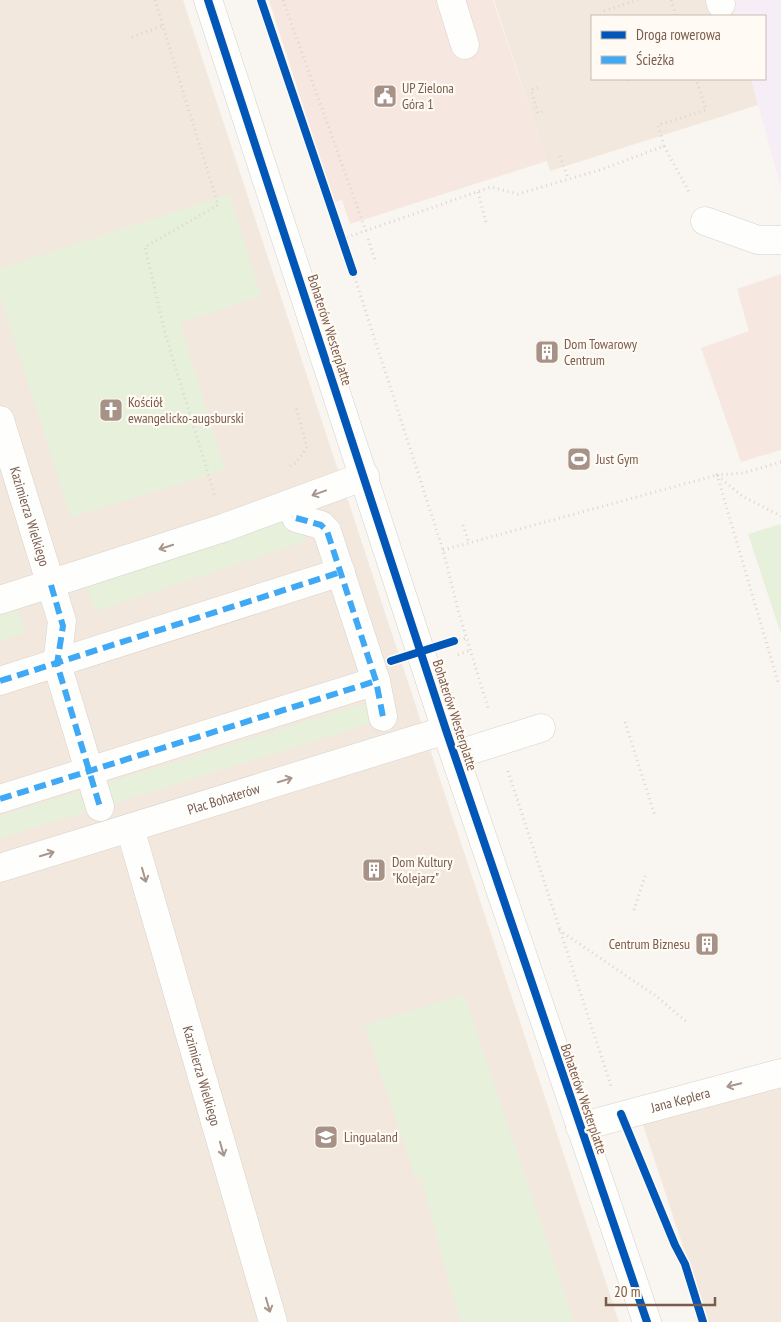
<svg xmlns="http://www.w3.org/2000/svg" width="781" height="1322" font-family="'PT Sans Narrow',sans-serif">
  <style>
    .residential { fill: #f2e8de }
    .commercial { fill: #f6e8e1 }
    .education { fill: #f6eef6 }
    .green { fill: #e7f0db }
    .lines { fill: none; stroke-linecap: round; stroke-linejoin: round }
    .minor-casing { stroke: #d7d1cb; stroke-width: 29 }
    .path { stroke: #dcd5d0; stroke-width: 3; stroke-dasharray: 1 4; stroke-linecap: butt }
    .minor { stroke: #fefefd; stroke-width: 28 }
    .quiet { stroke: #3fa9f5; stroke-width: 6; stroke-dasharray: 12 6; stroke-linecap: butt }
    .cycleway-casing { stroke: #fffaf3; stroke-width: 11 }
    .cycleway { stroke: #0057b8; stroke-width: 8 }
    .oneway { stroke: #a8958b }
    .labels { text-anchor: middle; dominant-baseline: central; stroke-width: 4.5; stroke-linejoin: round; paint-order: stroke }
    .poi-label { font-size: 14px; fill: #7a5c4d; stroke: #fffaf3; text-anchor: start }
    .street-label { font-size: 14px; fill: #7a5c4d; stroke: #fffaf3 }
  </style>
  <rect width="100%" height="100%" fill="#f9f5f0"/>
  <g class="residential">
    <polygon points="0,0 183,0 619,1322 0,1322"/>
    <polygon points="494,0 730,0 734,16 592,16 592,79 751,79 758,105 550,171"/>
    <polygon points="781,1086 781,1322 708,1322 641,1119"/>
  </g>
  <g class="commercial">
    <polygon points="269,0 493,0 547,161 350,224 342,200 334,202"/>
    <polygon points="781,274 781,450 741,462 701,348 749,331 737,289"/>
  </g>
  <polygon class="education" points="739,0 781,0 781,188 751,79 765,79 765,16 734,16 731,2"/>
  <g class="green">
    <polygon points="229,194 261,296 180,323 225,470 71,517 0,295 0,269"/>
    <polygon points="284,521 289,533 302,528 306,541 95,611 87,586"/>
    <polygon points="781,524 781,634 748,534"/>
    <polygon points="18,608 25,633 0,641 0,614"/>
    <polygon points="369,702 375,722 105,806 98,786"/>
    <polygon points="89,789 95,809 0,838 0,816"/>
    <polygon points="464,995 574,1322 460,1322 421,1177 416,1178 365,1025"/>
  </g>
  <g class="lines">
    <g class="minor-casing">
      <g id="minor">
        <polyline points="208,0 446,730 647,1322"/>
        <polyline points="451,0 465,45"/>
        <polyline points="720,0 721,4"/>
        <polyline points="705,221 758,240 781,240"/>
        <path id="s1" d="M0 420 62 621 57 664 100 807"/>
        <polyline points="296,518 321,525 327,531 376,681 383,717"/>
        <polyline points="0,600 223,528 365,476"/>
        <polyline points="0,681 341,572"/>
        <polyline points="455,755 541,728"/>
        <polyline points="0,799 376,681"/>
        <path id="s2" d="M130 828 273 1322"/>
        <path id="s3" d="M0 868 446 730"/>
        <path id="s4" d="M580 1127 781 1073"/>
      </g>
    </g>
    <g class="path">
      <polyline points="155,0 218,205 145,247 165,333 215,496"/>
      <polyline points="283,0 366,231"/>
      <polyline points="671,0 676,16"/>
      <polyline points="604,11 638,0"/>
      <polyline points="132,37 162,26"/>
      <polyline points="628,80 633,79"/>
      <polyline points="538,88 531,90 538,113 545,111"/>
      <polyline points="664,146 658,125 706,110 696,79"/>
      <polyline points="560,156 568,178"/>
      <polyline points="478,192 486,222"/>
      <polyline points="342,239 491,187 518,194 603,169 664,146 689,192"/>
      <polyline points="368,239 376,263"/>
      <polyline points="353,272 443,550 458,610 489,711"/>
      <polyline points="781,462 743,473 717,475 778,682 781,683"/>
      <polyline points="290,466 296,463 307,447 296,408"/>
      <polyline points="463,525 469,543"/>
      <polyline points="443,550 717,475 742,496 781,516"/>
      <polyline points="454,641 467,638"/>
      <polyline points="458,655 470,650"/>
      <polyline points="625,722 655,816"/>
      <polyline points="508,771 611,1086"/>
      <polyline points="634,910 645,876"/>
      <polyline points="559,930 656,996 688,1023"/>
    </g>
    <use href="#minor" class="minor"/>
    <g class="quiet">
      <polyline points="296,518 321,525 327,531 376,681 383,717"/>
      <polyline points="51,585 63,626 57,664 100,807"/>
      <polyline points="0,681 341,572"/>
      <polyline points="0,799 376,681"/>
    </g>
    <g class="cycleway-casing">
      <g id="cycleway">
        <polyline points="208,0 446,730 647,1322"/>
        <polyline points="261,0 353,272"/>
        <polyline points="391,661 454,641"/>
        <polyline points="621,1114 675,1245 685,1264 703,1322"/>
      </g>
    </g>
    <use href="#cycleway" class="cycleway"/>
  </g>
  <defs><path id="oneway-shaft" d="M-6 0H5M1.5-3L5.5 0L1.5 3" fill="none" stroke-width="1.6" stroke-linecap="round" stroke-linejoin="round" transform="scale(1.25)"/></defs>
  <g class="oneway">
    <use href="#oneway-shaft" transform="translate(319 493) rotate(160)"/>
    <use href="#oneway-shaft" transform="translate(166 547) rotate(162)"/>
    <use href="#oneway-shaft" transform="translate(285 780) rotate(-17)"/>
    <use href="#oneway-shaft" transform="translate(47 854) rotate(-17)"/>
    <use href="#oneway-shaft" transform="translate(144 875) rotate(74)"/>
    <use href="#oneway-shaft" transform="translate(734 1085) rotate(166)"/>
    <use href="#oneway-shaft" transform="translate(222 1149) rotate(74)"/>
    <use href="#oneway-shaft" transform="translate(268 1305) rotate(74)"/>
  </g>
  <defs>
    <g id="civic-square" transform="scale(1.25)"><rect x="-9" y="-9" width="18" height="18" rx="4" fill="#a69286" stroke="#fffaf3"/><path d="M-.6-6.5H3V-4.5H.6V-3L4-1V1h2V6H-6V1h2V-1L-.6-3ZM-1.2 2.5V6h2.4V2.5Z" fill="#fff"/></g>
    <g id="building-square" transform="scale(1.25)"><rect x="-9" y="-9" width="18" height="18" rx="4" fill="#a69286" stroke="#fffaf3"/><path d="M-4-6H4V6H1V3H-1V6H-4ZM-2.5-4.3h1.7v1.8h-1.7ZM.8-4.3h1.7v1.8H.8ZM-2.5-1h1.7V.8h-1.7ZM.8-1h1.7V.8H.8Z" fill="#fff"/></g>
    <g id="church-square" transform="scale(1.25)"><rect x="-9" y="-9" width="18" height="18" rx="4" fill="#a69286" stroke="#fffaf3"/><path d="M-1.2-6h2.4v3.5h3.3v2.4h-3.3V6h-2.4V-.1h-3.3v-2.4h3.3Z" fill="#fff"/></g>
    <g id="stadium-square" transform="scale(1.25)"><rect x="-9" y="-9" width="18" height="18" rx="4" fill="#a69286" stroke="#fffaf3"/><path d="M0-5a6.5 5 0 1 0 0 10a6.5 5 0 1 0 0-10ZM-3.5-1.8h7v3.6h-7Z" fill="#fff"/></g>
    <g id="school-square" transform="scale(1.25)"><rect x="-9" y="-9" width="18" height="18" rx="4" fill="#a69286" stroke="#fffaf3"/><path d="M0-5L7-2L0 1L-7-2ZM-4 1L0 2.5L4 1V4Q0 6-4 4Z" fill="#fff"/></g>
  </defs>
  <g fill-rule="evenodd">
    <use href="#civic-square" x="385" y="96"/>
    <use href="#building-square" x="547" y="352"/>
    <use href="#church-square" x="111" y="410"/>
    <use href="#stadium-square" x="579" y="459"/>
    <use href="#building-square" x="374" y="870"/>
    <use href="#building-square" x="707" y="944"/>
    <use href="#school-square" x="326" y="1137"/>
  </g>
  <g class="labels">
    <g class="poi-label">
      <text x="402" y="88">UP Zielona<tspan x="402" dy="16">Góra 1</tspan></text>
      <text x="564" y="344">Dom Towarowy<tspan x="564" dy="16">Centrum</tspan></text>
      <text x="128" y="402">Kościół<tspan x="128" dy="16">ewangelicko-augsburski</tspan></text>
      <text x="596" y="459">Just Gym</text>
      <text x="392" y="862">Dom Kultury<tspan x="392" dy="16">"Kolejarz"</tspan></text>
      <text x="690" y="944" text-anchor="end">Centrum Biznesu</text>
      <text x="344" y="1137">Lingualand</text>
    </g>
    <g class="street-label">
      <text transform="translate(330 330) rotate(72)">Bohaterów Westerplatte</text>
      <text stroke="none"><textPath href="#s1" startOffset="101">Kazimierza Wielkiego</textPath></text>
      <text transform="translate(455 715) rotate(72)">Bohaterów Westerplatte</text>
      <text stroke="none"><textPath href="#s3" startOffset="234">Plac Bohaterów</textPath></text>
      <text stroke="none"><textPath href="#s2" startOffset="258">Kazimierza Wielkiego</textPath></text>
      <text transform="translate(584 1099) rotate(71)">Bohaterów Westerplatte</text>
      <text stroke="none"><textPath href="#s4" startOffset="104">Jana Keplera</textPath></text>
    </g>
  </g>
  <rect x="591" y="15" width="175" height="65" fill="#fffaf3" stroke="#cabbb1"/>
  <rect x="601" y="31" width="25" height="8" fill="#0057b8" stroke="#cabbb1"/>
  <text x="636" y="40" font-size="15" fill="#7a5c4d">Droga rowerowa</text>
  <rect x="601" y="56" width="25" height="8" fill="#3fa9f5" stroke="#cabbb1"/>
  <text x="636" y="65" font-size="15" fill="#7a5c4d">Ścieżka</text>
  <path d="M606 1297v8h109v-8" fill="none" stroke="#7a5c4d" stroke-width="2.5"/>
  <text x="614" y="1297" font-size="15" fill="#7a5c4d" stroke="#fffaf3" stroke-width="4" paint-order="stroke">20 m</text>
</svg>
